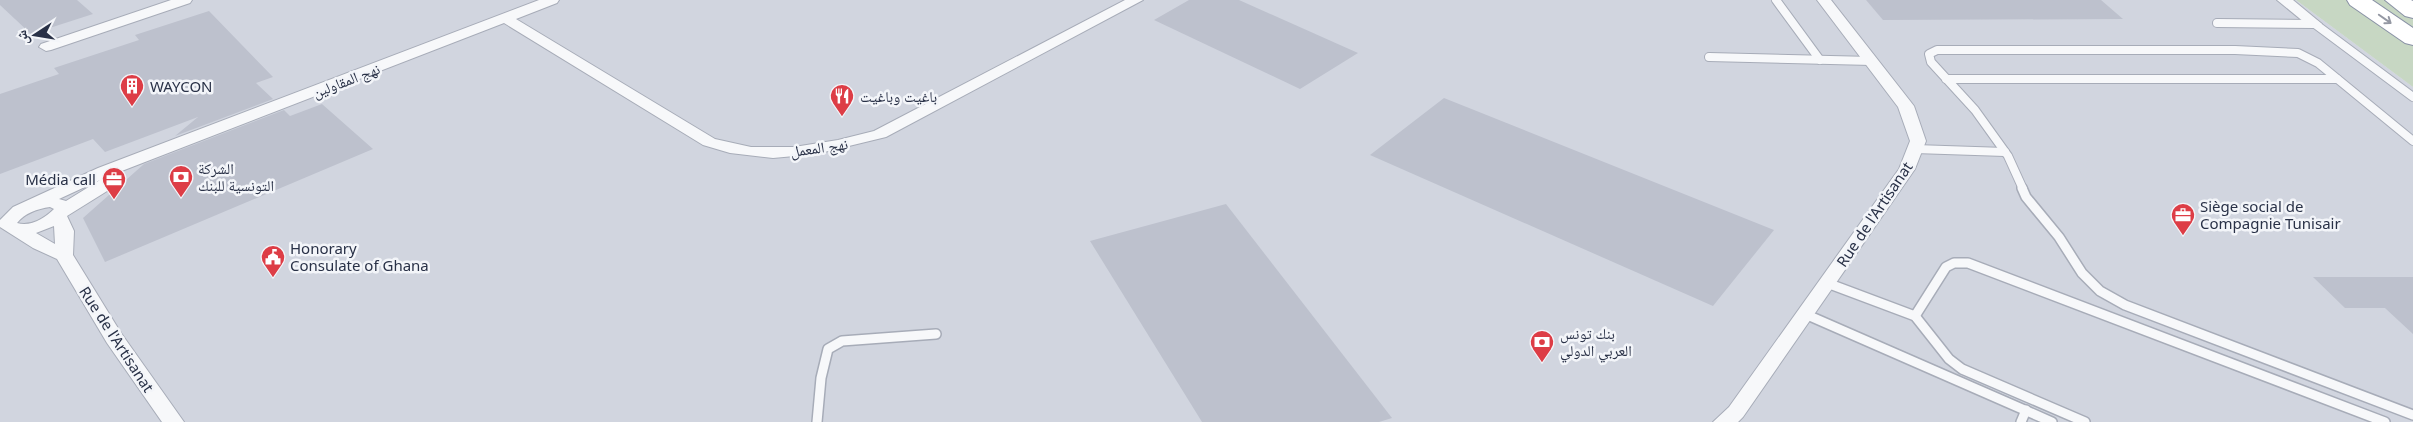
<svg xmlns="http://www.w3.org/2000/svg" width="2413" height="422" font-family="'Noto Sans','Noto Naskh Arabic',sans-serif">
  <style>
    .built { fill: #d1d5df }
    .green { fill: #c7d7c3 }
    .building { fill: #bdc1cd }
    .lines { fill: none; stroke-linecap: round; stroke-linejoin: round }
    .lane-far1-casing { stroke: #a7acb8; stroke-width: 10 }
    .lane-casing { stroke: #a7acb8; stroke-width: 12 }
    .street-casing { stroke: #a7acb8; stroke-width: 2 }
    .highway-casing { stroke: #8991a5; stroke-width: 2 }
    .lane-far1 { stroke: #f7f8fa; stroke-width: 8 }
    .lane { stroke: #f7f8fa; stroke-width: 9 }
    .street { fill: #f7f8fa; fill-rule: evenodd }
    .highway { fill: #fff; fill-rule: evenodd }
    .oneway { stroke: #9498a3 }
    .labels { text-anchor: middle; dominant-baseline: central; stroke-width: 5; stroke-linejoin: round; paint-order: stroke }
    .street-label { font-size: 15px; fill: #293147; stroke: #f3f5f9 }
    .poi-label { font-size: 15px; fill: #293147; stroke: #f3f5f9; text-anchor: start }
  </style>
  <rect width="100%" height="100%" fill="#e3e6ed"/>
  <polygon class="built" points="0,0 2296,0 2413,87 2413,422 0,422"/>
  <polygon class="green" points="2296,0 2413,0 2413,87"/>
  <g class="building">
    <polygon points="0,0 77,0 93,14 31,34 0,5"/>
    <polygon points="1189,0 1239,0 1358,53 1300,89 1154,20"/>
    <polygon points="1866,0 2101,0 2123,19 1883,20"/>
    <polygon points="209,11 273,77 256,83 273,99 175,136 198,117 105,152 93,139 0,174 0,94 59,74 54,68 139,40 135,35"/>
    <polygon points="1444,98 1774,230 1713,306 1370,155"/>
    <polygon points="322,104 373,149 105,262 83,218 144,164 284,110 290,116"/>
    <polygon points="1226,204 1392,418 1379,422 1202,422 1090,241"/>
    <polygon points="2313,277 2413,277 2413,334 2385,308 2345,308"/>
  </g>
  <g class="lines">
    <g class="lane-far1-casing">
      <g id="lane-far1">
        <polyline points="1776,0 1820,60"/>
        <polyline points="2217,23 2315,24 2413,97"/>
        <polyline points="1709,57 1872,61"/>
        <polyline points="1946,79 2337,79"/>
        <polyline points="1915,149 2005,152"/>
        <polyline points="2023,189 2008,156 1975,110 1931,62 1929,54 1937,50 2235,50 2298,53 2318,63 2413,141"/>
      </g>
    </g>
    <g class="lane-casing">
      <g id="lane">
        <polyline points="2022,188 2026,197 2059,237 2082,273 2100,291 2125,305 2413,415"/>
        <polyline points="1827,283 1915,316 1949,359 1962,369 2085,422"/>
        <polyline points="1805,314 2052,422"/>
        <polyline points="1915,316 1946,267 1954,263 1968,263 2385,422"/>
        <polyline points="817,422 821,378 828,349 842,341 936,334"/>
        <polyline points="2021,422 2026,410"/>
      </g>
    </g>
    <g class="street-casing">
      <g id="street">
        <polygon points="171,0 192,0 190,3 51,50 46,51 39,47 41,44"/>
        <path d="M539 0H559L557 3 516 19 715 139 751 147H794L838 140 874 131 1125 0H1143L886 137 816 154 773 158 730 153 703 145 504 23 114 174 120 175 122 179 120 183 67 216 74 231 73 255 121 333 184 422H162L107 343 57 259 33 248 0 227V220L13 207 98 168ZM100 180 66 201 59 199ZM50 207 54 209C45 218 31 227 17 223 25 213 37 209 50 207ZM54 226 55 244 36 233Z"/>
        <polygon points="1817,0 1831,0 1914,106 1926,141 1915,169 1743,417 1738,422 1713,422 1729,407 1899,169 1910,141 1898,107"/>
        <polygon points="2277,0 2293,0 2322,24 2315,28 2310,27"/>
      </g>
    </g>
    <g class="highway-casing">
      <g id="highway">
        <polygon points="2347,0 2372,0 2413,28 2413,45 2405,43 2350,5"/>
        <polygon points="2385,0 2411,0 2413,1 2413,18 2405,16"/>
      </g>
    </g>
    <use href="#lane-far1" class="lane-far1"/>
    <use href="#lane" class="lane"/>
    <use href="#street" class="street"/>
    <use href="#highway" class="highway"/>
  </g>
  <defs><path id="oneway-shaft" d="M-6 0H5M1.5-3L5.5 0L1.5 3" fill="none" stroke-width="1.6" stroke-linecap="round" stroke-linejoin="round" transform="scale(1.25)"/></defs>
  <use class="oneway" href="#oneway-shaft" transform="translate(2385 19) rotate(35)"/>
  <defs>
    <g id="building-pin" transform="scale(1.25)"><path d="M0 17L-7.5 6A9.5 9.5 0 1 1 7.5 6Z" fill="#dd3d46" stroke="#f3f5f9"/><path d="M-4-6H4V6H1V3H-1V6H-4ZM-2.5-4.3h1.7v1.8h-1.7ZM.8-4.3h1.7v1.8H.8ZM-2.5-1h1.7V.8h-1.7ZM.8-1h1.7V.8H.8Z" fill="#fff"/></g>
    <g id="restaurant-pin" transform="scale(1.25)"><path d="M0 17L-7.5 6A9.5 9.5 0 1 1 7.5 6Z" fill="#dd3d46" stroke="#f3f5f9"/><path d="M-5-6h1v4h1v-4h1v4h1v-4h1v5L-1.5 .5V6h-2V.5L-5-1ZM5-6V6H3V1.5H1.5Q1.5-4 5-6Z" fill="#fff"/></g>
    <g id="bank-pin" transform="scale(1.25)"><path d="M0 17L-7.5 6A9.5 9.5 0 1 1 7.5 6Z" fill="#dd3d46" stroke="#f3f5f9"/><path d="M-6-4H6V4H-6ZM0-2.3a2.3 2.3 0 1 0 0 4.6a2.3 2.3 0 1 0 0-4.6Z" fill="#fff"/></g>
    <g id="office-pin" transform="scale(1.25)"><path d="M0 17L-7.5 6A9.5 9.5 0 1 1 7.5 6Z" fill="#dd3d46" stroke="#f3f5f9"/><path d="M-6-3h4V-5.5h4V-3h4V5H-6ZM-1-4.5V-3h2v-1.5ZM-6 0V1H6V0Z" fill="#fff"/></g>
    <g id="civic-pin" transform="scale(1.25)"><path d="M0 17L-7.5 6A9.5 9.5 0 1 1 7.5 6Z" fill="#dd3d46" stroke="#f3f5f9"/><path d="M-.6-6.5H3V-4.5H.6V-3L4-1V1h2V6H-6V1h2V-1L-.6-3ZM-1.2 2.5V6h2.4V2.5Z" fill="#fff"/></g>
  </defs>
  <g fill-rule="evenodd">
    <use href="#building-pin" x="132" y="86"/>
    <use href="#restaurant-pin" x="842" y="96"/>
    <use href="#bank-pin" x="181" y="177"/>
    <use href="#office-pin" x="114" y="179"/>
    <use href="#office-pin" x="2183" y="215"/>
    <use href="#civic-pin" x="273" y="257"/>
    <use href="#bank-pin" x="1542" y="342"/>
  </g>
  <g class="labels">
    <g class="street-label">
      <text transform="translate(346 80) rotate(-21)">نهج المقاولين</text>
      <text transform="translate(819 147) rotate(-8)">نهج المعمل</text>
      <text transform="translate(1874 214) rotate(-56)">Rue de l'Artisanat</text>
      <text transform="translate(117 339) rotate(57)">Rue de l'Artisanat</text>
    </g>
    <g class="poi-label">
      <text x="150" y="86">WAYCON</text>
      <text x="860" y="96">باغيت وباغيت</text>
      <text x="198" y="168">الشركة<tspan x="198" dy="17">التونسية للبنك</tspan></text>
      <text x="96" y="179" text-anchor="end">Média call</text>
      <text x="2200" y="206">Siège social de<tspan x="2200" dy="17">Compagnie Tunisair</tspan></text>
      <text x="290" y="248">Honorary<tspan x="290" dy="17">Consulate of Ghana</tspan></text>
      <text x="1560" y="333">بنك تونس<tspan x="1560" dy="17">العربي الدولي</tspan></text>
    </g>
  </g>
  <g transform="translate(35 35) rotate(258)" stroke="#f3f5f9" stroke-width="4" paint-order="stroke">
  <path d="M0-4L9 19L0 12L-9 19Z" fill="#293147"/>
  <text y="-8" font-size="14" font-weight="bold" text-anchor="middle" fill="#293147">ش</text>
  </g>
</svg>
